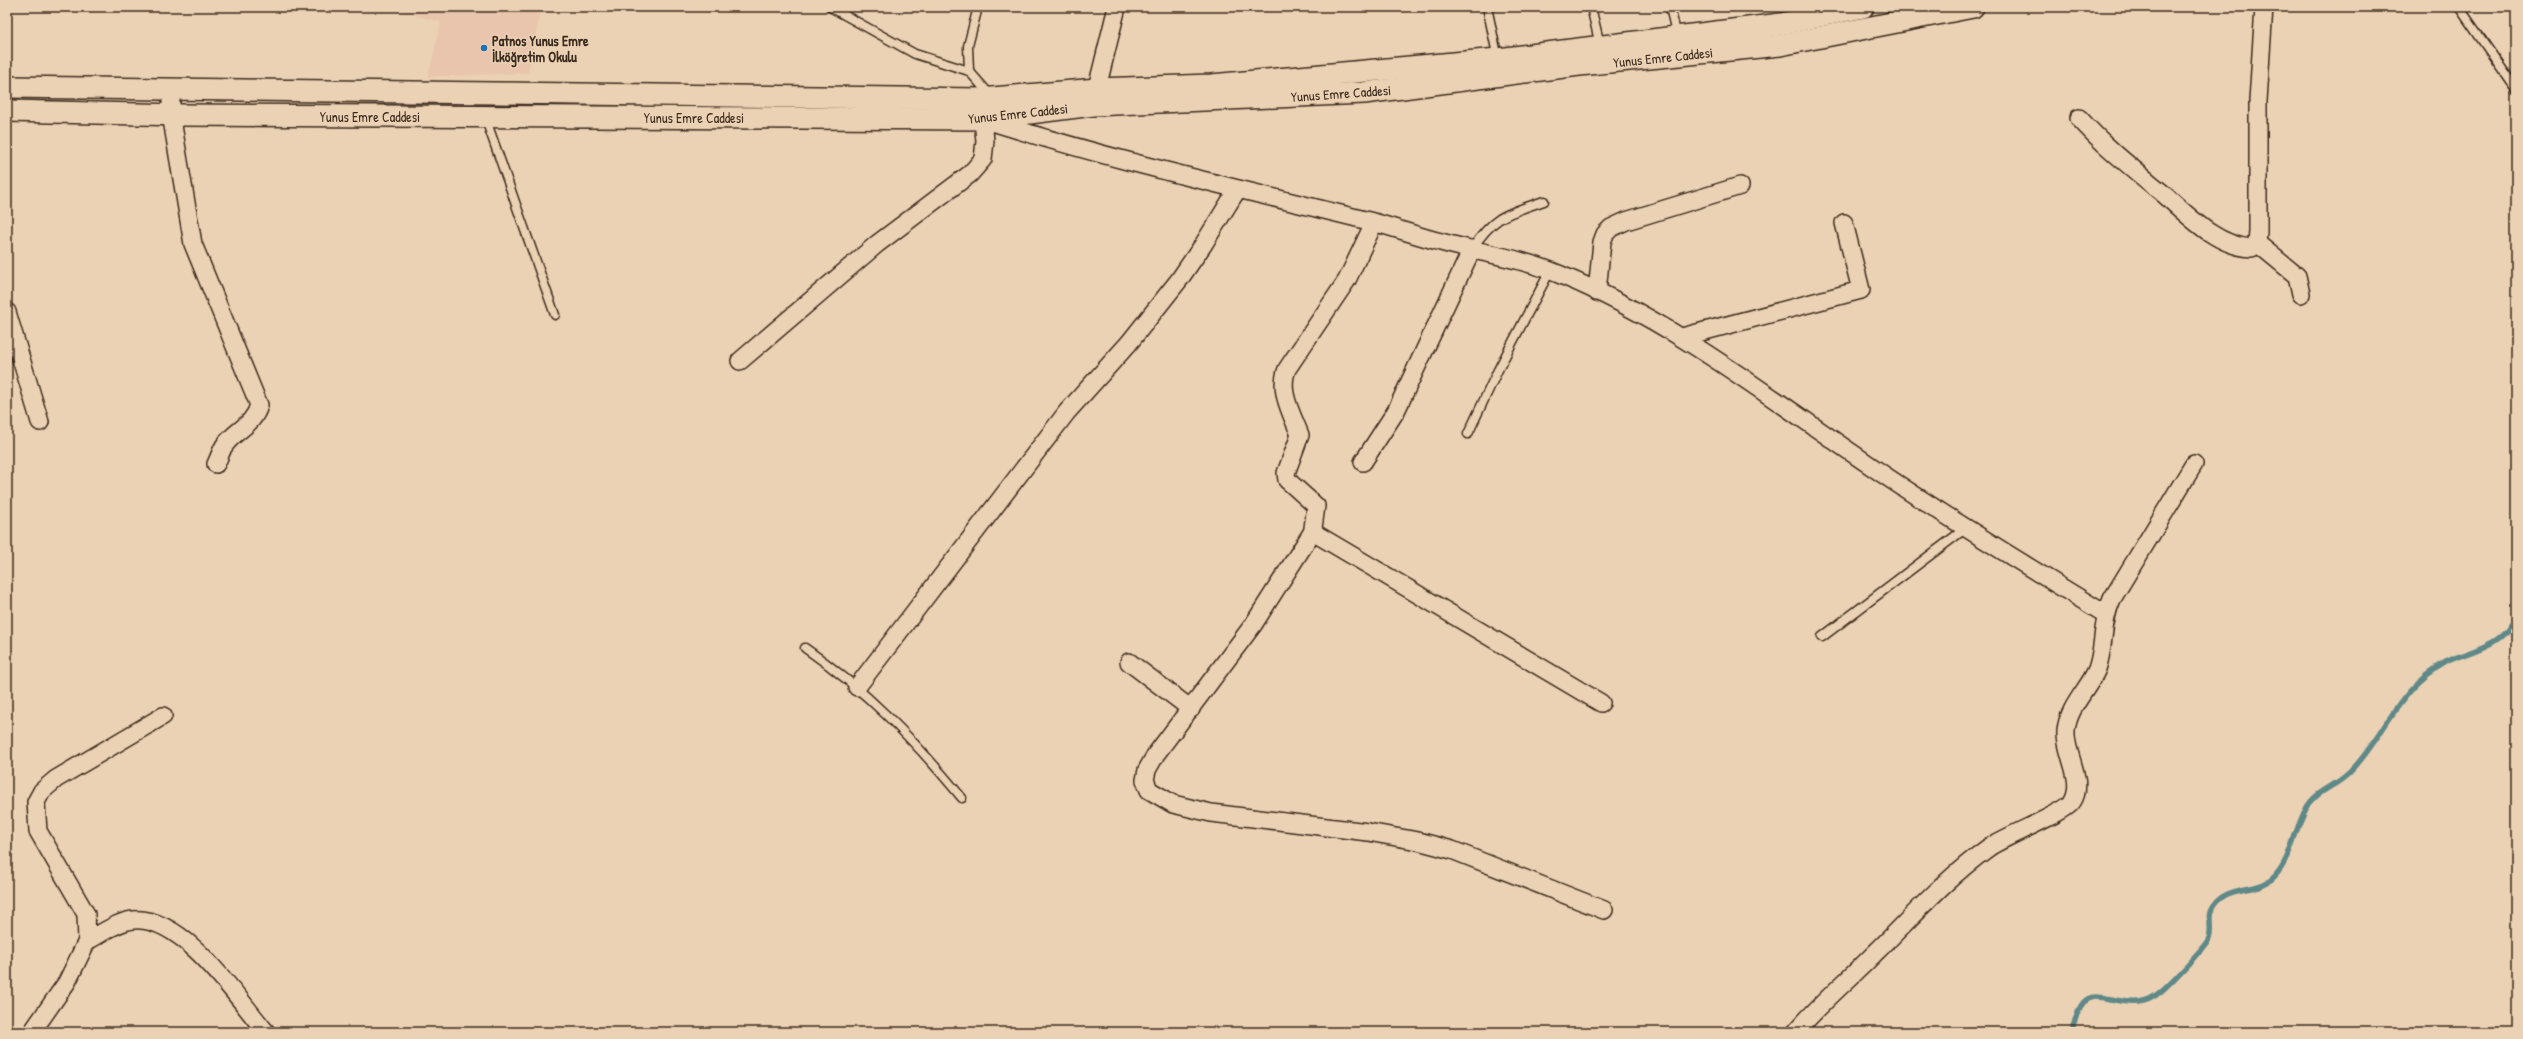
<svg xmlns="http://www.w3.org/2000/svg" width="2523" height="1039" font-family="'Patrick Hand',sans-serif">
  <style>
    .built { fill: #e8c5ac }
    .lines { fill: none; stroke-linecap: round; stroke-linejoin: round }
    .stream { stroke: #5f8988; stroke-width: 5.5 }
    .service-casing { stroke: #3b2a1e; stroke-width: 11 }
    .minor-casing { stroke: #3b2a1e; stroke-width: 20 }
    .tertiary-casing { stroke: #3b2a1e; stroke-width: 24 }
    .service { stroke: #ecd2b4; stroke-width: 8 }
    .minor { stroke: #ecd2b4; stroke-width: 17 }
    .tertiary { stroke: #ecd2b4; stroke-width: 21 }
    .poi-dot { fill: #1f6fb2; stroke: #ecd2b4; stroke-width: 1.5 }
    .labels { text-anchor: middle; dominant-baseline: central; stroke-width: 3; stroke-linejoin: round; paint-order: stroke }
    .poi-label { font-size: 14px; font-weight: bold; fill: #3b2a1e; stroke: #ecd2b4; text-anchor: start }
    .street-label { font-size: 14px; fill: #3b2a1e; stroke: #ecd2b4 }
  </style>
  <rect width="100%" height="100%" fill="#ecd2b4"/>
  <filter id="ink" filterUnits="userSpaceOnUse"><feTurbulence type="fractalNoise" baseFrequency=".025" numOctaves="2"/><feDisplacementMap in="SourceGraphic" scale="8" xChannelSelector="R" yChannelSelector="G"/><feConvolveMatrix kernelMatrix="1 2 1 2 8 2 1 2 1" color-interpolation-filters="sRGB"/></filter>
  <g filter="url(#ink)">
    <polygon class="built" points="387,7 541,7 528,73 428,77 441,22"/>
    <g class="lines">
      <path class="stream" d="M2074 1032 2073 1028C2075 1020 2077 1010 2083 1003 2097 984 2132 1018 2160 992 2169 985 2206 946 2209 938 2213 927 2206 916 2214 905 2229 884 2259 894 2275 876 2292 857 2294 830 2306 809 2316 790 2336 787 2350 772 2375 747 2389 713 2413 688 2422 678 2434 669 2446 662 2468 651 2506 645 2514 618 2517 605 2516 589 2516 576"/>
      <g class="service-casing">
        <g id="service">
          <polyline points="830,7 915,54 969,71 991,96"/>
          <polyline points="1487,7 1498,59"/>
          <polyline points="1591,7 1600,45"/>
          <polyline points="1670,7 1677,37"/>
          <polyline points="2459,7 2516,89"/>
          <polyline points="969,71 968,46 978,7"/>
          <polyline points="485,117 555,315"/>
          <path d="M1472 249C1494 215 1507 214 1544 201"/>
          <polyline points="1468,434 1498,370 1550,271"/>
          <polyline points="1822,637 1966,528"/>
          <path d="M805 648C866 690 915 741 962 798"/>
        </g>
      </g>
      <g class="minor-casing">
        <g id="minor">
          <path d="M171 89V114L193 244 259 405C254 425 235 430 224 446 221 451 219 458 216 464"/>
          <polyline points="1094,100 1117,7"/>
          <path d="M2079 118C2104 146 2132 168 2160 191 2186 213 2216 247 2252 248L2257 243 2258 232V101L2264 7"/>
          <path d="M1374 223 1347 280 1287 369C1278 391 1292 414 1300 435L1286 473 1287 480 1316 506 1313 528 1316 534 1601 703"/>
          <polyline points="2257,243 2297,276 2301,294"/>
          <polyline points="1597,292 1602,242 1605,234 1611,228 1626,221 1740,186"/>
          <polyline points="7,312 40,422"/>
          <polyline points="1682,337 1861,290 1844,223"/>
          <path d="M740 361 877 244 970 174 983 159 985 141 983 119C1110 160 1240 189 1369 221 1393 227 1417 236 1441 242 1481 253 1522 258 1561 275 1672 321 1769 397 1868 464 1945 517 2026 565 2105 614"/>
          <polyline points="1363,462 1396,411 1472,249"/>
          <polyline points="1313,531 1253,625 1156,754 1147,770 1145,780 1149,790 1173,804 1211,813 1368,832 1418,841 1452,850 1604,910"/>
          <polyline points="1129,662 1191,709"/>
          <polyline points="857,687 1067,412 1129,343 1179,280 1203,245 1237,190"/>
          <path d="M87 941C101 934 118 921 134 920 184 916 237 998 266 1032"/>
          <polyline points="32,1032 67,982 87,941 86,914 38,831 36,802 42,791 56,779 163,716"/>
          <path d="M1796 1032C1820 1003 1849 980 1875 953 1912 917 1946 878 1988 848 2005 836 2065 813 2072 802 2086 781 2064 753 2066 731 2068 707 2088 690 2097 669 2105 646 2101 623 2112 599L2194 464"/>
        </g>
      </g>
      <g class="tertiary-casing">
        <g id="tertiary">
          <polyline points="7,87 981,99 1097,89 1211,85 1498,59 1781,24 1863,7"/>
          <polyline points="7,111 183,115 983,119 1093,105 1364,93 1579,65 1780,45 1973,7"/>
        </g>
      </g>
      <use href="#service" class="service"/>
      <use href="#minor" class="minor"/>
      <use href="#tertiary" class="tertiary"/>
    </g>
  </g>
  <circle class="poi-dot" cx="484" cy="48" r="4"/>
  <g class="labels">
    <g class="poi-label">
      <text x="492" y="40">Patnos Yunus Emre<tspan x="492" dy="16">İlköğretim Okulu</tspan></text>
    </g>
    <g class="street-label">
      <text transform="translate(1663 57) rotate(-6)">Yunus Emre Caddesi</text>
      <text transform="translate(1341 93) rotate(-4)">Yunus Emre Caddesi</text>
      <text transform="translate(1018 113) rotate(-6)">Yunus Emre Caddesi</text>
      <text x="370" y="116">Yunus Emre Caddesi</text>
      <text x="694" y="117">Yunus Emre Caddesi</text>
    </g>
  </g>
  <rect width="2523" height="1039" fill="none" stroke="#ecd2b4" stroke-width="24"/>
  <rect x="12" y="12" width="2499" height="1015" fill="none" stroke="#3b2a1e" stroke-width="1.5" filter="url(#ink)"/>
</svg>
